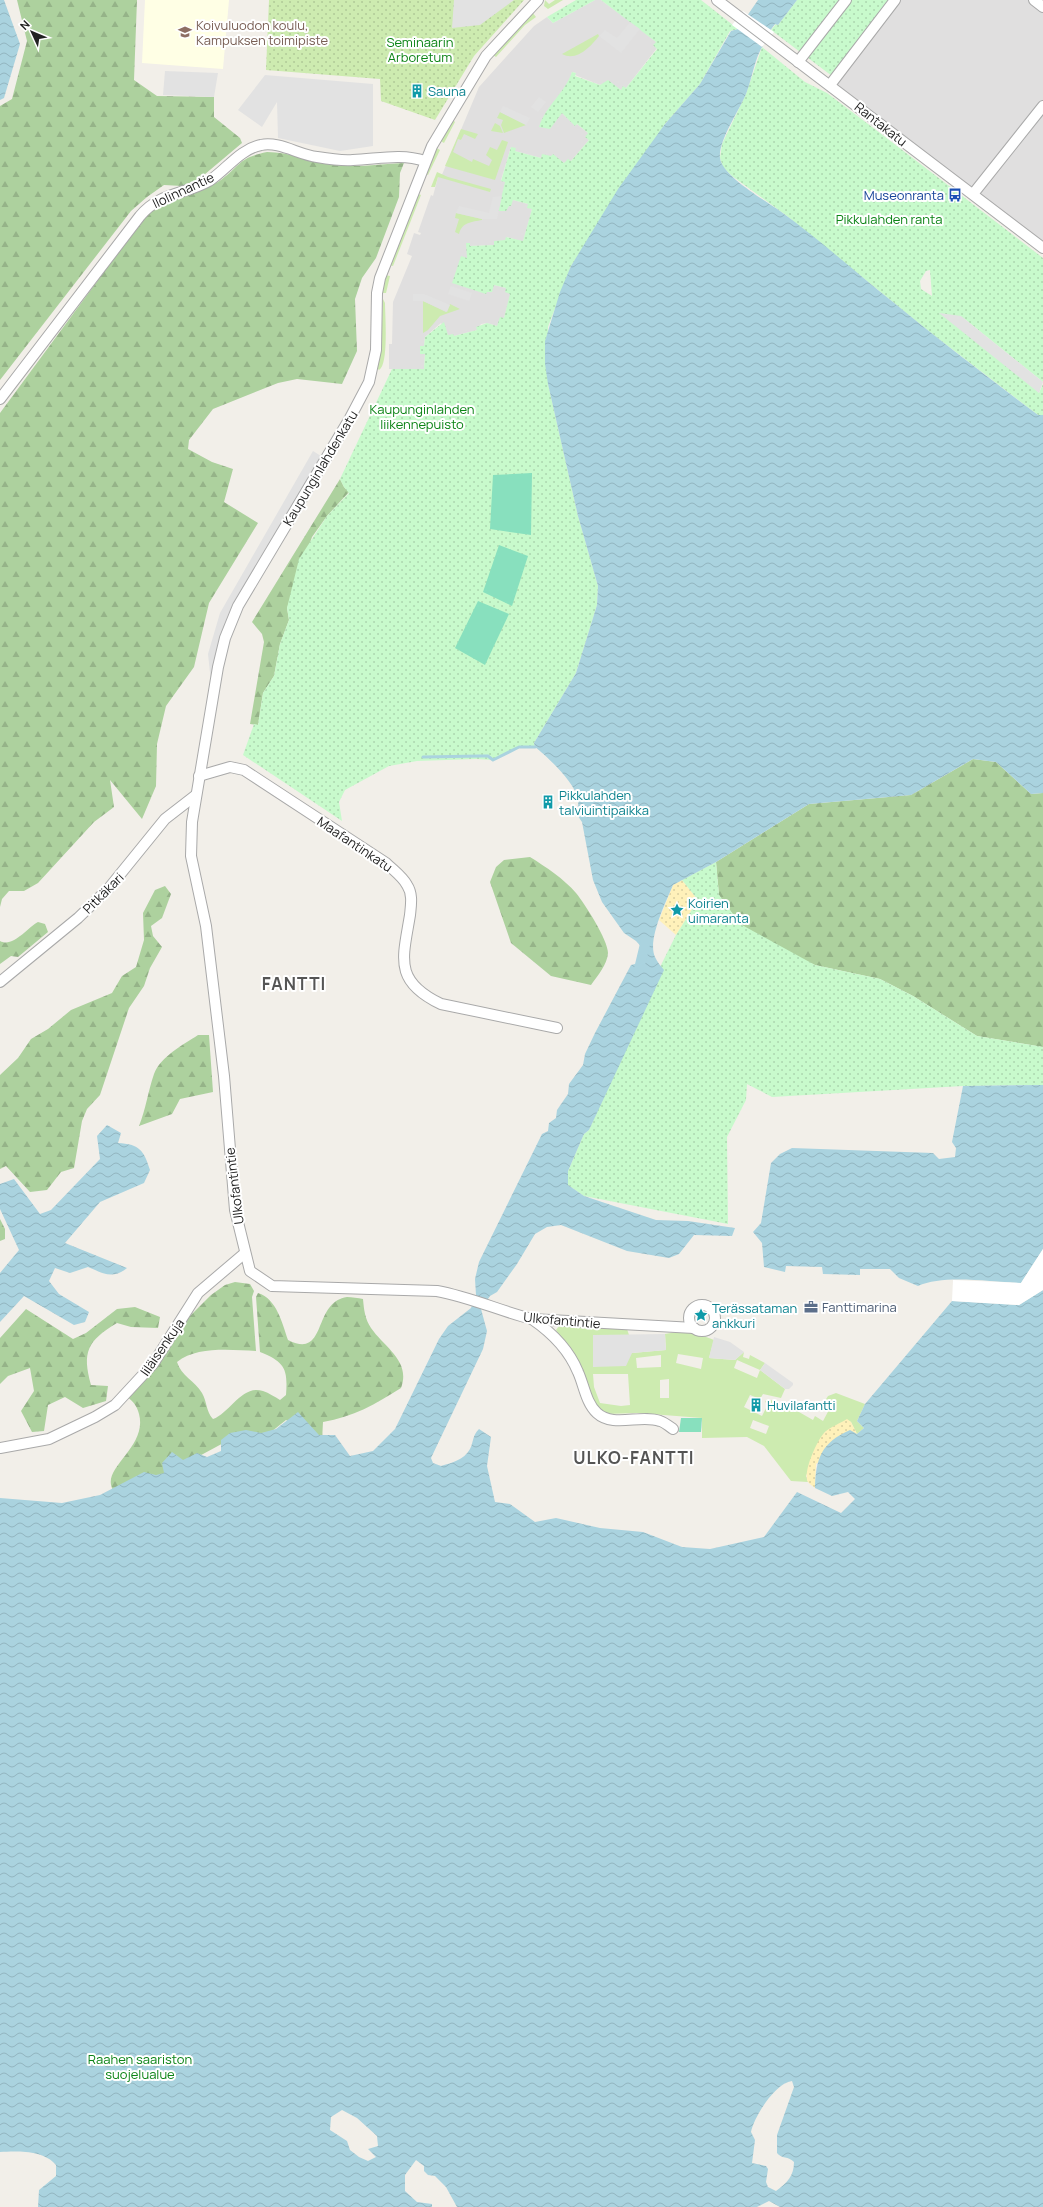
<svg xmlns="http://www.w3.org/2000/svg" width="1043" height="2207" font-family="Manrope,sans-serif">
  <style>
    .residential { fill: #e0dfdf }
    .education { fill: #ffffe5 }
    .grass { fill: #cdebb0; fill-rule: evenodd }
    .forest { fill: url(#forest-firs) }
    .sand { fill: url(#sand-dots) }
    .park { fill: url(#park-dots); fill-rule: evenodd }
    .garden { fill: url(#garden-dots) }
    .pitch { fill: #88e0be }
    .parking { fill: #e2e2e2 }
    .water { fill: url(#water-waves); fill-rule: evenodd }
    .pier { fill: #fff }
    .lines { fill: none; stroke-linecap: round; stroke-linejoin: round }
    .stream { stroke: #aad3df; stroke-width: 3 }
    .canal { stroke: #aad3df; stroke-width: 10 }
    .street-casing { stroke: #a9a9a9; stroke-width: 12 }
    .street { stroke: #fff; stroke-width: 10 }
    .labels { text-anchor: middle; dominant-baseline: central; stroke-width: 4; stroke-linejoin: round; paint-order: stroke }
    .education-label { font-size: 13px; fill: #785e54; stroke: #fff; text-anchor: start }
    .park-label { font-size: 13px; fill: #0c8416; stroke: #fff }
    .culture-label { font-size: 13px; fill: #0d838f; stroke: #fff; text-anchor: start }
    .street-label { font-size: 13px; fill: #222; stroke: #fff }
    .transit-label { font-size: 13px; fill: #164399; stroke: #fff; text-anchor: end }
    .service-label { font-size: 13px; fill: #4e5e75; stroke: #fff; text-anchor: start }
    .district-label { font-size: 17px; font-weight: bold; letter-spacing: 1px; fill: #555; stroke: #fff }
  </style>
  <defs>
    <pattern id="forest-firs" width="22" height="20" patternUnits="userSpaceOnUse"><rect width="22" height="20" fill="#add19e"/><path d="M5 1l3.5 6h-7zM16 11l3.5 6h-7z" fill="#95b388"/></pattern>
    <pattern id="sand-dots" width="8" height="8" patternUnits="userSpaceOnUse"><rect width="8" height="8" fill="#fff1ba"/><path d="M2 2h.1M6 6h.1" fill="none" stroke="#dacea0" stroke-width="1.8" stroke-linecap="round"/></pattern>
    <pattern id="park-dots" width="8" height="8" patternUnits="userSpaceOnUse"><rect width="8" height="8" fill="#c8facc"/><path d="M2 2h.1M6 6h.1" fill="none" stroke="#acd6af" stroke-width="1.8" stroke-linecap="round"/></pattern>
    <pattern id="garden-dots" width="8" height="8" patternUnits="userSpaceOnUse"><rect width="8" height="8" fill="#cdebb0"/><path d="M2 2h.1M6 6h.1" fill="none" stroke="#b0c997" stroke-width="1.8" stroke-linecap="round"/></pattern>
    <pattern id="water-waves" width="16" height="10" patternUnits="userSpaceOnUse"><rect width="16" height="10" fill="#aad3df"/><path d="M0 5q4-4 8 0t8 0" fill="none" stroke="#92b5bf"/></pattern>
  </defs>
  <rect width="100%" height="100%" fill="#f2efe9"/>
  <g class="residential">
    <polygon points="595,0 601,0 640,29 656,42 657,48 626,88 621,90 605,83 600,85 575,75 576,73 572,72 562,113 575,125 577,124 588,133 589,140 571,161 564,163 551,156 541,158 515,151 511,147 501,180 505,181 507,208 513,200 528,204 532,209 523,242 507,237 506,240 495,245 470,246 466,243 490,291 494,285 506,288 511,294 504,318 497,326 487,323 481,324 477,330 454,336 448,335 441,323 425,337 424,346 420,346 425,354 424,369 389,369 389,344 392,344 393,302 412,256 407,254 414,233 420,235 421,233 418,232 431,195 433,196 438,177 441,177 479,87 534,26 547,17 553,23"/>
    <polygon points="890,0 1043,0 1043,245 835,85"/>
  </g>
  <polygon class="education" points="145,0 229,0 223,69 142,63"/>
  <g class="grass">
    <polygon points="545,0 549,4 555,0 563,0 548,9 544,6"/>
    <polygon points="532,12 536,17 525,25 496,57 493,55"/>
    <path d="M598 34 599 36C591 46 577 62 562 54Z"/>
    <polygon points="500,112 526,125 504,133 501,125 503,120 497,118"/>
    <polygon points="452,119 455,122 444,143 439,140"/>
    <polygon points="495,123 500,126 503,133 491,131"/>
    <polygon points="461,129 478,134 475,139 464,134 461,140 458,139 453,152 472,162 473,159 489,166 492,160 486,155 490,147 497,150 502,140 508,142 495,180 445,166"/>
    <polygon points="435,147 440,150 428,175 423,173"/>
    <polygon points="437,172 448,177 491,189 490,192 438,177 435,187 431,187"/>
    <polygon points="416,193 421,195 393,266 388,265"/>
    <path d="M456 213 482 219V220C472 222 462 222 459 234L455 232 459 219 455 218Z"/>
    <polygon points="385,275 390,276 386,293 381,293"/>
    <path d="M383 299 385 303C385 315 389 365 379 370L377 368 381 351Z"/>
    <polygon points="423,301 446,312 450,304 460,309 440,316 428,330 423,333"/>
    <path d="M559 1326 627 1329 629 1335H593V1367L632 1353 666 1350 665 1334C683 1330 697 1333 714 1340L709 1358 735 1360 744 1352 743 1357 749 1359 750 1355 765 1363 760 1370 785 1389 781 1398 763 1394 760 1399 750 1395 744 1407 762 1416 768 1404 765 1402 767 1399 785 1404 813 1420 815 1416 823 1421 830 1408 823 1404 828 1396 836 1393 865 1404 857 1421 864 1428 857 1434 851 1422 847 1420 825 1432 806 1476 808 1482 791 1481 764 1446 747 1437 702 1438V1418L638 1413 606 1414 591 1399 583 1370 556 1330ZM678 1354 703 1358 701 1369 676 1363ZM661 1355V1367L637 1368 636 1358ZM737 1360 760 1370 757 1378 734 1368ZM593 1374H628L630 1405 621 1406 600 1403 594 1387ZM669 1379V1398H660V1380ZM753 1420 769 1426 766 1434 750 1428Z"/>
  </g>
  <g class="forest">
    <polygon points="17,0 137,0 134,80 157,96 214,97 214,117 240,138 242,143 198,180 182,186 164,185 147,197 131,211 0,380 0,106 12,99 27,41"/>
    <path d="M267 152C290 152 310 162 333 165 356 168 381 164 404 163L400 173 399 197 376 258 362 278 355 299 357 351 342 384 297 379 278 383 213 409 189 440 188 449 212 462 233 469 224 502 258 523 209 603 194 667 166 706 157 744 156 786 142 819 110 780 114 807 94 822 38 883 24 891H9L2 899 0 907V413L149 211C170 196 196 195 218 182 240 167 237 158 267 152Z"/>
    <polygon points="340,479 344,487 349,492 327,516 312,537 287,608 289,620 280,644 274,676 263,693 258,725 250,724 264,642 262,634 252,622"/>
    <polygon points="973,759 996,762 1031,794 1043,793 1043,1047 977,1036 913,996 880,979 815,965 782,950 740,924 719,895 716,862 809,804 911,795"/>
    <path d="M530 857C546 867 564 879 576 893 585 904 608 940 608 953 607 965 598 975 591 985L551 976 511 943 490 882 496 867 504 860Z"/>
    <polygon points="165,886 171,894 162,918 151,926 153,936 162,947 150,968 144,986 129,1008 100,1095 87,1109 82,1121 74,1168 61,1172 47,1190 30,1192 6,1166 0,1169 0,1075 18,1058 31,1039 48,1029 71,1010 112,993 122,976 136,967 144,940 143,913 155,890"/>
    <path d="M38 922 45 924 48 932 18 957 11 956 0 964V941C13 948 27 928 38 922Z"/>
    <path d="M198 1035H209L213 1092 180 1099 172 1114 139 1126C146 1109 148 1091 154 1074 161 1056 183 1045 198 1035Z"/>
    <polygon points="0,1219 5,1229 5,1239 0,1241"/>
    <path d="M235 1282 250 1284 254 1291 252 1297 256 1351C231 1350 197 1346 177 1362 181 1376 195 1381 202 1393 207 1401 206 1412 213 1419 230 1413 242 1384 263 1391 269 1393 275 1397 280 1400L286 1395C288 1369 285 1362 260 1352L256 1297 258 1293C277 1299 282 1323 288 1340 328 1360 312 1302 347 1297 352 1297 358 1298 363 1299 364 1310 365 1319 371 1328 385 1348 411 1361 401 1388 376 1404 353 1417 323 1422L322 1441 329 1437 335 1441C296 1458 306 1430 286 1420L266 1436 260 1437 249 1434 233 1438C205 1452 141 1491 113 1490 100 1468 148 1448 139 1414 137 1406 133 1401 127 1397L150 1374 180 1326 211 1295 225 1285Z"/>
    <path d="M135 1307 160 1317 158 1328 131 1327 117 1323C87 1341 82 1352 91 1385L108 1386 106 1401 83 1408 65 1397 48 1405 44 1431 32 1432 21 1411 34 1391 30 1368 8 1376 0 1384V1338L26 1309 73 1339 86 1333 117 1309Z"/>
  </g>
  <g class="sand">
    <polygon points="682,880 698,900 676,935 659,920 673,885"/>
    <path d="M847 1419 851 1422 857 1434 816 1464 815 1488C813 1486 809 1484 808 1482 802 1473 818 1438 825 1432 830 1427 841 1423 847 1419Z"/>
  </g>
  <g class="park">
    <polygon points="576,0 595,0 553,23 547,17"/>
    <path d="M601 0H701L738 29 730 31 700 84 665 124 571 266 548 327V384L578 516 598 586 597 605 576 673 534 743 535 747H519L493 760 476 759 417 761 389 766 345 790 339 802 342 821 243 755 254 724 258 725 263 693 274 676 280 644 289 620 287 608 299 559 327 516 349 493 344 487 340 479 392 369H424L425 354H420V346H424L425 337 444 322 448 335 453 334 454 336 477 330 476 327 487 323 497 326 500 317 504 318 510 294 505 292 506 288 494 285 492 292H487L486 294 452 283 461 256 467 258 466 243H470V246L494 245V241L505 240 506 237 523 241 532 209 527 208 528 204 513 200 511 206H509L506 211H498L505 182 501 181 511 147 516 148 515 151 541 158 542 154 551 156 553 154 564 163 568 159 571 161 589 140 585 137 588 133 577 124 575 126 562 113 550 129 539 127C546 105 565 93 572 72L576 73 575 76 600 85 608 80 621 90 623 86 626 88 657 49 653 45 656 42Z"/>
    <polygon points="797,0 890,0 832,76 771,30 776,24 778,25"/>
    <path d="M762 47 805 82 827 93 880 133 1043 258V382L961 316 1039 393 1043 384V415H1038L931 333 787 216 732 176 723 167 720 158 722 144 746 94ZM930 270 932 296 921 289 920 281 926 271Z"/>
    <polygon points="716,862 719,895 740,924 815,965 880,979 913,996 977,1036 1043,1047 1043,1085 963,1086 772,1097 747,1084 746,1100 727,1137 728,1224 584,1196 568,1185 568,1171 584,1134 589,1130 662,963 676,935 698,900 682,880"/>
  </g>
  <polygon class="garden" points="269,0 524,0 474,56 435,120 381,101 380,79 266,70"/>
  <g class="pitch">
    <polygon points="532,473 531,535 490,529 493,475"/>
    <polygon points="499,545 528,556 512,606 483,592"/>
    <polygon points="478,601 509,614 485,665 455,648"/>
    <polygon points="681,1418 702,1418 701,1432 679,1432"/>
  </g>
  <g class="parking">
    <polygon points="454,0 514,0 480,25 452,28"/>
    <polygon points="630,22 640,29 621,53 599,36 605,30 617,38"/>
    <polygon points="165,71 218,73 214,97 163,95"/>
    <polygon points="265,75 373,84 373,146 340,151 278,138 277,102 262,127 238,110"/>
    <polygon points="539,97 546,102 538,112 531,107"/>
    <polygon points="503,106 530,118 526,125 500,112"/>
    <polygon points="502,196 497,219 482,219 456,213 459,206 489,213 493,197"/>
    <polygon points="451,286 472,293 469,301 448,294"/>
    <polygon points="413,294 424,294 450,305 447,312 423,301 413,301"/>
    <polygon points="939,313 961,316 1043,382 1039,393"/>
    <polygon points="313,451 321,456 228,615 218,646 211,682 208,654 220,613"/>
    <polygon points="665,1334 666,1350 632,1353 626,1366 593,1367 593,1335"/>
    <polygon points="714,1337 730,1342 744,1352 735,1360 709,1358"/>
    <polygon points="765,1363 793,1383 793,1385 789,1389 785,1389 760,1370"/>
  </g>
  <g class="water">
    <polygon points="0,0 4,0 20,44 4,98 0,100"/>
    <path d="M758 0H797L778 25 775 24 764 39 766 41C754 57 753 77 746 94 739 111 718 141 720 158 722 176 766 201 780 211 819 239 855 272 893 302 940 341 989 378 1038 415H1043V793L1031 794 996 762 973 759 911 795 809 804 716 862 673 885C666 902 647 940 655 957 657 962 661 966 664 970L589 1130 584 1134 568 1171V1185L584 1196 656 1220 688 1221 735 1228 732 1236 694 1235 679 1254 669 1258 627 1251 561 1225 547 1227 535 1234 517 1264 497 1292 490 1296 481 1309 487 1331 483 1349 431 1458 433 1463 441 1466C451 1463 464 1460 470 1449 474 1441 472 1436 479 1429L491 1437 487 1466 495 1502 510 1504 535 1522 556 1518 600 1528 643 1532 682 1547 710 1549 764 1537 797 1492 841 1513 855 1499 848 1492 832 1496 815 1488C816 1458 821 1443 850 1430L857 1434 864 1428 857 1421 865 1404 952 1301 1019 1305 1043 1290V2207H780L769 2201 757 2207H457L446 2187 435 2176 428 2175 424 2171V2166L416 2160 405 2175V2191L417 2202 432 2204V2207H38L39 2190 56 2176V2165C44 2150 17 2151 0 2152V1498L62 1503 100 1495 144 1472 156 1475 164 1473 162 1463 172 1452 183 1460 197 1453 207 1457 221 1451V1440L230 1433 246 1430 261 1433 276 1429 298 1412 319 1435H335L350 1456 373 1451 395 1429 439 1339 448 1326 471 1308 476 1295 475 1279 479 1262 542 1134 548 1131 549 1123 556 1118 557 1110 568 1094 569 1084 583 1065 585 1054 595 1033 631 965 639 963 645 951 636 941 624 933 602 902 593 880 582 822C572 808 580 810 578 799 575 783 548 757 535 747L534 743 576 673 597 605 598 586 578 516 548 384 545 364V341L560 292 571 266 618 189 665 124 700 84 731 31 738 29ZM792 2081 794 2087 777 2135V2153C781 2159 789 2156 794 2162 794 2176 787 2183 776 2191L768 2187 766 2182 768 2169 766 2166 752 2163 755 2140 751 2132C754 2117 775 2083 792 2081ZM342 2110 357 2118 377 2136 378 2146 368 2149 376 2157 368 2161 359 2157 350 2150 347 2141 330 2130 331 2117Z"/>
    <path d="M1043 1085V1249L1021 1283C992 1282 943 1274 918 1286L899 1278 890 1269H860V1275L823 1274 822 1267 786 1266 785 1272 764 1267 762 1243 753 1232 761 1223 771 1163 780 1154 792 1148 933 1153 939 1159 955 1157 956 1148 952 1142 963 1086Z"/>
    <path d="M107 1125 121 1133 118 1143C139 1144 144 1150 150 1170L144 1183 100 1202 65 1243 127 1268C113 1280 102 1273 88 1267L70 1273 55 1268 49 1281 59 1294 89 1312 85 1322 74 1325 24 1296 0 1322V1273L19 1250 0 1209V1184L14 1179 40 1214 51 1210 100 1159 97 1136Z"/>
  </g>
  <g class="pier">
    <polygon points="743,11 774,32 762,47 732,25"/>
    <polygon points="1043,1249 1043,1290 1019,1305 952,1301 953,1280 1021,1283"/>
  </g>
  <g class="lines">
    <polyline class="stream" points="423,757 481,756 488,756 493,760 519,747 535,747"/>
    <polyline class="canal" points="639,969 646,940"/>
    <g class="street-casing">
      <g id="street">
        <path d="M538 0 486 56 432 146 380 278 377 293 376 350 369 382 350 418 238 606 225 638 218 667 192 822 191 856 206 926 224 1076 235 1210 250 1271 272 1286 437 1291C470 1297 500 1311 532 1319L694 1328"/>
        <polyline points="717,0 1043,248"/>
        <polyline points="1034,0 1043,7"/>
        <polyline points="798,62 846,0"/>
        <polyline points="830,85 895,0"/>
        <polyline points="973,194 1043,106"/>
        <path d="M0 399 140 216C160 192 184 195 209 181 226 170 240 149 261 145 279 141 299 155 317 157 329 159 341 161 353 160 378 159 401 153 425 161"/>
        <path d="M199 776 230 767 244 770 386 863C393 870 402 876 407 885 413 894 411 905 410 915 403 958 393 981 441 1004L557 1028"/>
        <polyline points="0,982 78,918 109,888 165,819 196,795"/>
        <circle cx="702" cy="1318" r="13"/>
        <path d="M532 1319C551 1332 569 1350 578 1372 584 1385 586 1403 597 1413 613 1428 641 1414 660 1421 664 1422 669 1426 673 1429"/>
        <polyline points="0,1448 49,1439 95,1417 115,1405 153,1364 198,1293 245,1253"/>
      </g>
    </g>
    <use href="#street" class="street"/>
  </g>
  <defs>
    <g id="school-bare" transform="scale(1.08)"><path d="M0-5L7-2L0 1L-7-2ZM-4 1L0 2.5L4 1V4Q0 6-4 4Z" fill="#8d6e63" stroke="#fff" stroke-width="2.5" paint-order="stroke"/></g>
    <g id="building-bare" transform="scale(1.08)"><path d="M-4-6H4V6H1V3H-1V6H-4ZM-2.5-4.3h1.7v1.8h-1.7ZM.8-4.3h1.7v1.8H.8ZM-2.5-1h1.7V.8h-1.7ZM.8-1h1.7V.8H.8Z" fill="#0f9aa8" stroke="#fff" stroke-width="2.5" paint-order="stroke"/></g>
    <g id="bus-bare" transform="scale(1.08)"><path d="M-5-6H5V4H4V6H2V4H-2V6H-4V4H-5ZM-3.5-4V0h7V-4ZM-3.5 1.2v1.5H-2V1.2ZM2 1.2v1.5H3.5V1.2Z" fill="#1a4fb4" stroke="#fff" stroke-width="2.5" paint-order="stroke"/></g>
    <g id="sight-bare" transform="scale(1.08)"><path d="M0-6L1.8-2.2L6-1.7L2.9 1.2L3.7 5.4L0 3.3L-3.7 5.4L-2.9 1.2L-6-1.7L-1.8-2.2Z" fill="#0f9aa8" stroke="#fff" stroke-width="2.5" paint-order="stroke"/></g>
    <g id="office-bare" transform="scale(1.08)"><path d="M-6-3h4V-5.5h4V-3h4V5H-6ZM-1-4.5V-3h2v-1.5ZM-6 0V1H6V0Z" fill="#5c6f8a" stroke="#fff" stroke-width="2.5" paint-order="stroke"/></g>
  </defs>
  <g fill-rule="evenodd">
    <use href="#school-bare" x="185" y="32"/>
    <use href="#building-bare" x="417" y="91"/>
    <use href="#bus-bare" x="955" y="195"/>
    <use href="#building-bare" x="548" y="802"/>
    <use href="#sight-bare" x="677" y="910"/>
    <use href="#office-bare" x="811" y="1307"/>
    <use href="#sight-bare" x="701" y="1315"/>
    <use href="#building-bare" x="756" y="1405"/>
  </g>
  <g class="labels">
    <g class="education-label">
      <text x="196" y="25">Koivuluodon koulu,<tspan x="196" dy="15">Kampuksen toimipiste</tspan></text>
    </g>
    <g class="park-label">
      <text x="420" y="42">Seminaarin<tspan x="420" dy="15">Arboretum</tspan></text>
      <text x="889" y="219">Pikkulahden ranta</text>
      <text x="422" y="409">Kaupunginlahden<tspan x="422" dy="15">liikennepuisto</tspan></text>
      <text x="140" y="2059">Raahen saariston<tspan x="140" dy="15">suojelualue</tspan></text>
    </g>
    <g class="culture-label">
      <text x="428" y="91">Sauna</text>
      <text x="559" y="795">Pikkulahden<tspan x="559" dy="15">talviuintipaikka</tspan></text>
      <text x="688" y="903">Koirien<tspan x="688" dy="15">uimaranta</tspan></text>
      <text x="712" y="1308">Terässataman<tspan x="712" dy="15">ankkuri</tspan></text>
      <text x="767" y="1405">Huvilafantti</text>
    </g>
    <g class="street-label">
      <text transform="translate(881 124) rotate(38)">Rantakatu</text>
      <text transform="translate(183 190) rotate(-25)">Ilolinnantie</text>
      <text transform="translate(320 468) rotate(-59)">Kaupunginlahdenkatu</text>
      <text transform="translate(355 844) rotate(34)">Maafantinkatu</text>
      <text transform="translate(103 893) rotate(-45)">Pitkäkari</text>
      <text transform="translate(234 1186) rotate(-97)">Ulkofantintie</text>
      <text transform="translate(562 1320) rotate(5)">Ulkofantintie</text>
      <text transform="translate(162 1347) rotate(-55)">Iiläisenkuja</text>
    </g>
    <g class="transit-label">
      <text x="944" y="195">Museonranta</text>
    </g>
    <g class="service-label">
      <text x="822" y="1307">Fanttimarina</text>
    </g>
    <g class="district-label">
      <text x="294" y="983">FANTTI</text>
      <text x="634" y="1457">ULKO-FANTTI</text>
    </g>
  </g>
  <g transform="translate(32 32) rotate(314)" stroke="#ffffff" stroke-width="3" paint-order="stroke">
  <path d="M0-3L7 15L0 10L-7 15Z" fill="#222222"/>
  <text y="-6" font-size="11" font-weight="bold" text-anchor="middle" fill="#222222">N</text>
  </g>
</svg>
